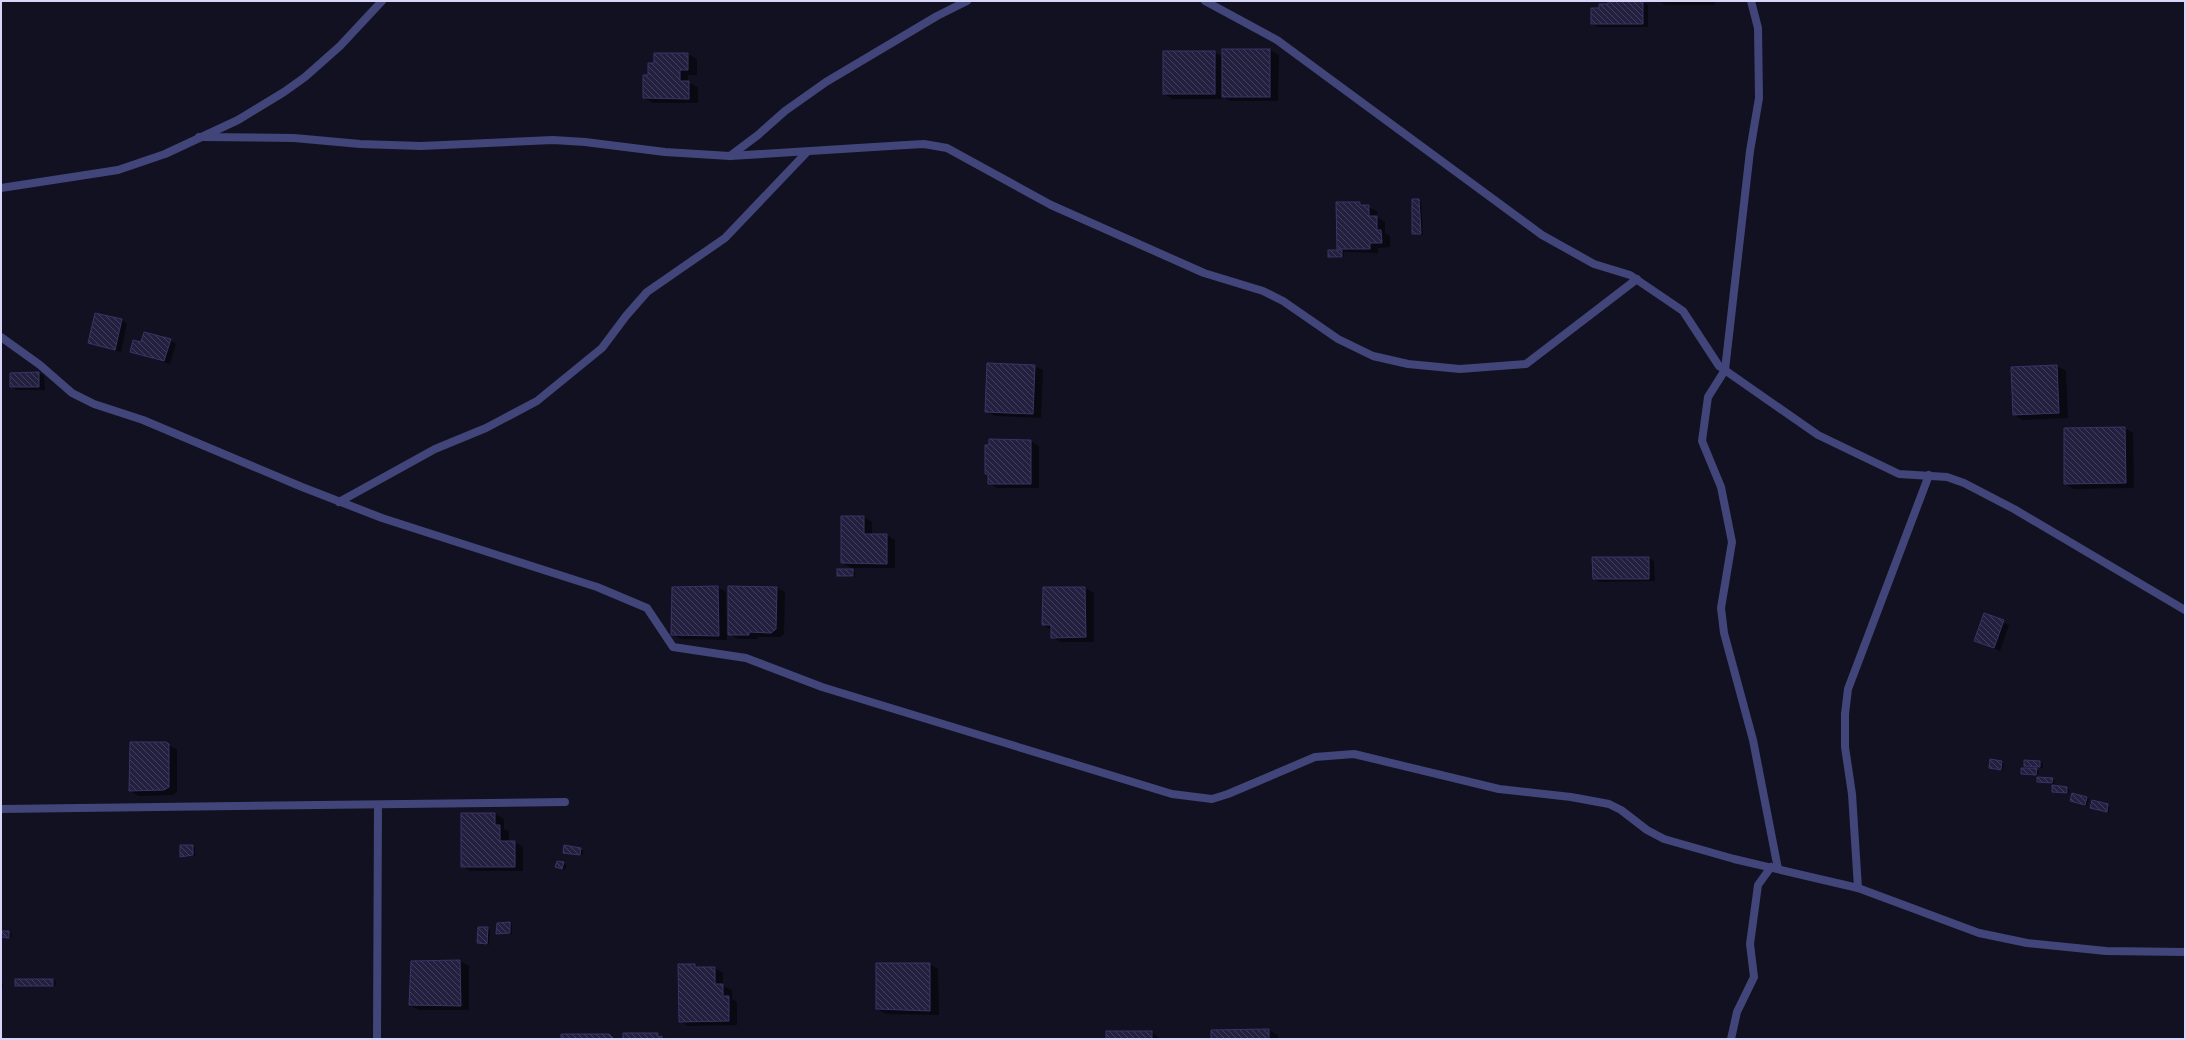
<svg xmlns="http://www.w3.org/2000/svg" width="2186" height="1040" font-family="'Space Grotesk',sans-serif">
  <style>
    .shadow { fill: #0007 }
    .building { fill: url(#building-back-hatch); stroke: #393468 }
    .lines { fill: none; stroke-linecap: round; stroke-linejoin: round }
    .lane { stroke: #42457a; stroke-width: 8 }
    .street { stroke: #42457a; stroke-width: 8 }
  </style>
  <defs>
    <pattern id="building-back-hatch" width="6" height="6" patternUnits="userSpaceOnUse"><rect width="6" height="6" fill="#221f3f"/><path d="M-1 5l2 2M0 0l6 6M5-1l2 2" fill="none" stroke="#413f5c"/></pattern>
  </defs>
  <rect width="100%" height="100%" fill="#121121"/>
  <g class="shadow">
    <polygon points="1659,1 1715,1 1715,5 1665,5"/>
    <polygon points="1642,2 1648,5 1648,27 1598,27 1592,24 1600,9"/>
    <polygon points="1223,50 1270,50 1279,55 1278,101 1231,101 1223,97 1223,99 1173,99 1164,94 1214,52 1223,57"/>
    <polygon points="688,54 697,59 697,75 688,75 688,82 698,87 698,103 653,103 644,98 649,76"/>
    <polygon points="1419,200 1421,202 1423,235 1413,233"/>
    <polygon points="1360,203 1377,211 1377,217 1385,222 1385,233 1390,236 1390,247 1378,248 1378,253 1344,252 1344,258 1332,258 1329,256 1329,251 1342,251 1338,248"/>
    <polygon points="121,320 127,323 121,352 89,342"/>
    <polygon points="170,340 176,344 170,364 131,352"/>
    <polygon points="1034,366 1043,370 1041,418 995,416 986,411"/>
    <polygon points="2057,366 2066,371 2068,418 2022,420 2014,415"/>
    <polygon points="39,373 44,376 45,390 17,390 11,387"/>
    <polygon points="2124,428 2133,433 2134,488 2074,489 2065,484"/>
    <polygon points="1031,441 1039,446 1039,488 997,488 989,483 989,475 986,474"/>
    <polygon points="864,517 872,522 872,535 887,535 895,540 895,568 851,568 842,563"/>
    <polygon points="1649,558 1654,561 1655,581 1599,582 1594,579"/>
    <polygon points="852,570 855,572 855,577 838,576"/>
    <polygon points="717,587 726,592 727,640 681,639 672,634"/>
    <polygon points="777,588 785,592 784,634 780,637 758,637 758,639 738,639 729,634"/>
    <polygon points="1085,588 1094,593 1094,642 1061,642 1052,637 1052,630 1043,625"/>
    <polygon points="1984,615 2009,625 2000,651 1975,641"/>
    <polygon points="166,743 177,750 177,792 173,795 139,796 130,791"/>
    <polygon points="2025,761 2043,763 2043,768 2033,767 2039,771 2038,775 2022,773 2031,769 2025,766"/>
    <polygon points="2002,762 2004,764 2003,771 1990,768"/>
    <polygon points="2052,779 2055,780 2054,784 2038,782"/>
    <polygon points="2067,787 2069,789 2069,794 2053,791"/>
    <polygon points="2087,798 2089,799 2087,806 2073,802"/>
    <polygon points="2093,801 2110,807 2109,812 2094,809"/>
    <polygon points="462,814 495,814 504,819 504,829 509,831 509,842 515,842 523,847 523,871 470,871 462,866"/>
    <polygon points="193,846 195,847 195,856 181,856"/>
    <polygon points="581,849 583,850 583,855 564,852"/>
    <polygon points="563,863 566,865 565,870 557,867"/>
    <polygon points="509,923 512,925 512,934 497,933"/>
    <polygon points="488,928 490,930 489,945 481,944 478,943"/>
    <polygon points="1,932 12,934 11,938 1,938"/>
    <polygon points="460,961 469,966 469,1010 419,1010 410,1005"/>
    <polygon points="930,964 938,969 939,1015 886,1014 877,1009"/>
    <polygon points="695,965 701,968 715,968 723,973 723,986 732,990 732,999 737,1002 737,1025 688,1026 680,1021"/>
    <polygon points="16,980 53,980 56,981 55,986 18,986 16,985"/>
    <polygon points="1,983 3,984 3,990 1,990"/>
    <polygon points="1269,1030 1278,1035 1278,1039 1212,1039"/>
    <polygon points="1152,1032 1160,1039 1107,1039"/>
    <polygon points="624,1034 658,1034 666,1039 624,1039"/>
  </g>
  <g class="building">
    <polygon points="1608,1 1643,1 1643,24 1591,24 1591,8 1599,8 1599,4 1608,4"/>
    <rect x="1222" y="49" width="48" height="48"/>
    <rect x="1163" y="51" width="52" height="43"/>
    <polygon points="654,53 688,53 688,70 680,70 680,81 689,81 689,99 643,98 643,75 648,75 648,63 654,63"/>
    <polygon points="1412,199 1419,199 1421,234 1412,234"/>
    <polygon points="1336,202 1360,202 1360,205 1369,205 1369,216 1377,216 1377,230 1381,230 1382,243 1370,243 1370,249 1337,249"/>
    <rect x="1328" y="250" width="14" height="7"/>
    <polygon points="95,313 122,319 115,350 88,343"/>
    <polygon points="144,332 171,339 164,361 130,352 133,340 141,342"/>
    <polygon points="987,363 1035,365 1033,414 985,412"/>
    <polygon points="2057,365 2059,413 2013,415 2011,367"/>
    <polygon points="39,372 39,387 10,387 10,373"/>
    <polygon points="2125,427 2126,483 2064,484 2064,428"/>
    <polygon points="989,439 1031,440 1031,484 988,484 988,474 985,474 985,445 989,445"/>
    <polygon points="841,516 864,516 864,534 887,534 887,564 841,563"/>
    <polygon points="1592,557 1649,557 1649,579 1593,579"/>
    <rect x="837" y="569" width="16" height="7"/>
    <polygon points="718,586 719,636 671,635 672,587"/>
    <polygon points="728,586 777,587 776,629 771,633 749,632 749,635 728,635"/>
    <polygon points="1043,587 1085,587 1086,637 1051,638 1051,625 1042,625"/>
    <polygon points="1984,613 2004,620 1994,648 1974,641"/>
    <polygon points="130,742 166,742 169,744 169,787 164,790 129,791"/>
    <polygon points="1990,759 2002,761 2001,770 1989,768"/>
    <polygon points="2024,760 2040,761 2040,767 2024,766"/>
    <polygon points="2021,768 2037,768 2036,775 2021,774"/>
    <polygon points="2037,777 2053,778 2052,783 2037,782"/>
    <polygon points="2052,785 2067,787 2067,793 2052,792"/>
    <polygon points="2072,793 2087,797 2085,805 2070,801"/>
    <polygon points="2092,800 2108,804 2107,812 2090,808"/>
    <polygon points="461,813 495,813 495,825 500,825 500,841 515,841 515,867 461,867"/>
    <polygon points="180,845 193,845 193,855 180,857"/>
    <polygon points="564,845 581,848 580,855 563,853"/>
    <polygon points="557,861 564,862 562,869 555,867"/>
    <polygon points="510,922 510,933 496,934 497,923"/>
    <polygon points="478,927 488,927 487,944 477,943"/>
    <polygon points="1,931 9,931 9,938 1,937"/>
    <polygon points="460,960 461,1006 409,1005 411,961"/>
    <polygon points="876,963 930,963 930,1011 876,1009"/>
    <polygon points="678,964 695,964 695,967 715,967 715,984 723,984 723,996 729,996 729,1021 679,1022"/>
    <rect x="15" y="979" width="38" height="7"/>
    <polygon points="1269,1029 1269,1039 1211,1039 1211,1030"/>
    <rect x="1106" y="1031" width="46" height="8"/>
    <polygon points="623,1033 658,1033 658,1037 662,1036 662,1039 623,1039"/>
    <polygon points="561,1034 609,1034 614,1039 561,1039"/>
  </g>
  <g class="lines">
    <g class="lane">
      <polyline points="1,809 565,802"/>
      <polyline points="377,1039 378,805"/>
    </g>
    <g class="street">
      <polyline points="1205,1 1277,40 1542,235 1594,264 1630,275 1683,311 1719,366 1818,435 1899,474 1947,477 1964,483 2014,509 2185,610"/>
      <polyline points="1751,1 1758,28 1759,98 1750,151 1725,370 1708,397 1702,441 1721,487 1732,542 1721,608 1724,633 1753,740 1778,869"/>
      <polyline points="199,137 294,138 360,144 421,146 553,140 585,142 665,152 730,156 906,145 924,144 947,148 1051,205 1204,273 1263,291 1283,301 1338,339 1373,356 1408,364 1460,369 1526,364 1637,279"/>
      <polyline points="730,156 758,135 785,111 826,82 937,16 967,1"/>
      <polyline points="1,188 118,170 165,154 238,120 284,92 305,77 340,46 382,1"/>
      <polyline points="1,337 40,365 72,393 94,404 143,420 302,487 382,518 597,587 647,608 673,647 746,658 822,687 1172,794 1212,799 1228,794 1315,757 1354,754 1499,789 1571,797 1609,804 1621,810 1647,830 1664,839 1734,859 1858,888 1979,933 2027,943 2106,951 2185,952"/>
      <polyline points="339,502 435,449 486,428 537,401 602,348 626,316 647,292 725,238 807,152"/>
      <polyline points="1858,888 1852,794 1845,747 1845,714 1848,689 1929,475"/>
      <polyline points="1731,1039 1737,1012 1754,977 1750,944 1758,885 1771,867"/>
    </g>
  </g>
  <rect width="2186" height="1040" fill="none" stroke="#d7d6f9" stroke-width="4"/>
</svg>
